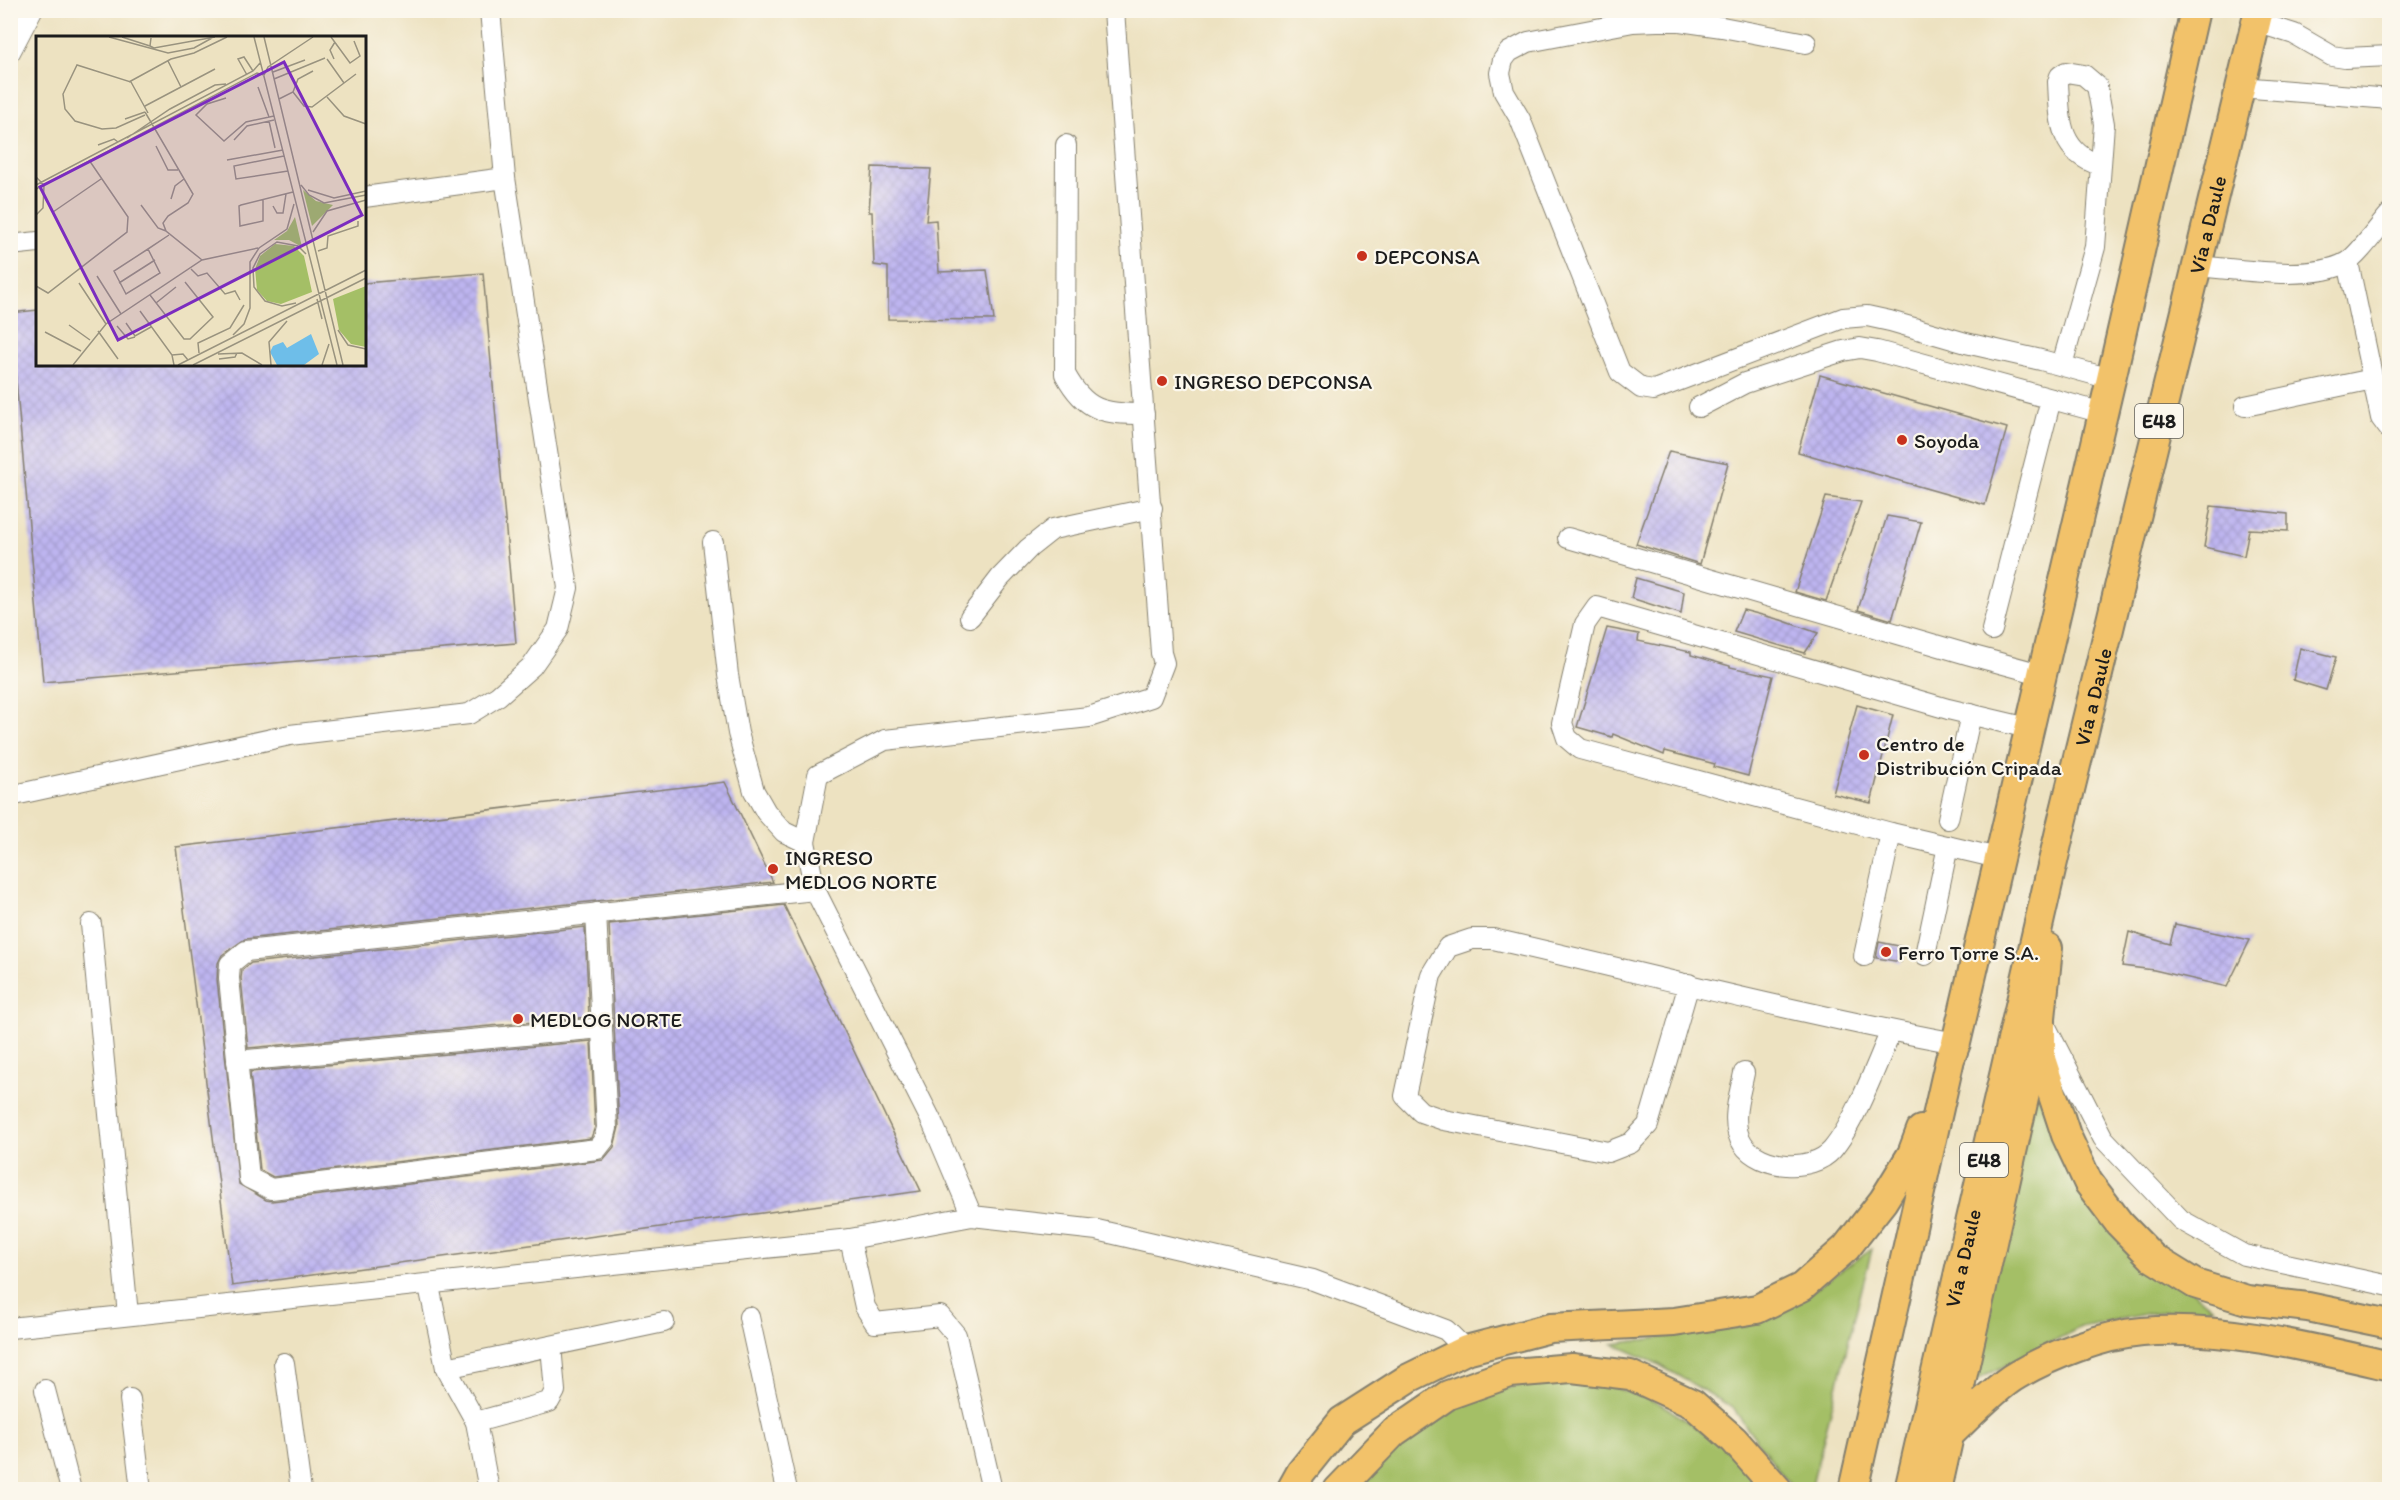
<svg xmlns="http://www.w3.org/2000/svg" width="2400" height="1500" font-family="Itim,sans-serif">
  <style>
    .green { fill: #a4bf66; stroke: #606e41; stroke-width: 1.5 }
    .building { fill: url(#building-cross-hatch) }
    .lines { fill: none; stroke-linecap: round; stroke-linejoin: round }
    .minor-casing { stroke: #847f6e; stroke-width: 22 }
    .highway-casing { stroke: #847f6e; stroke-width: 32 }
    .minor { stroke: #fff; stroke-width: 20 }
    .highway { stroke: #f2c26a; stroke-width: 28 }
    .poi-dot { fill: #c8321e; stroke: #fbf7ec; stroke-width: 2 }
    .labels { text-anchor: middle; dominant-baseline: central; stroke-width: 4.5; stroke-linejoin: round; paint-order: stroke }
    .shield { fill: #fbf7ec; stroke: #5f5e5a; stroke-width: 1.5 }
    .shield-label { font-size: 20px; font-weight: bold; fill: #1c1c1c }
    .street-label { font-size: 21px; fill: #1c1c1c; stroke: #fbf7ec }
    .poi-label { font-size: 21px; fill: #1c1c1c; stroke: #fbf7ec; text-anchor: start }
    .inset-road { fill: none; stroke: #99937f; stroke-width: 1.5 }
    .view { fill: #7b2cbf; fill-opacity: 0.15; stroke: #7b2cbf; stroke-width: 3 }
    .inset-edge { fill: none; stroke: #1c1c1c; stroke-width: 3 }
  </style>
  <defs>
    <pattern id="building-cross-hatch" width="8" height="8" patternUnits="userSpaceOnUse" patternTransform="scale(1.5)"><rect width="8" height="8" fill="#beb5f0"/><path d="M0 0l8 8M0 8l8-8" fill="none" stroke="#a39bcd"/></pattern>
  </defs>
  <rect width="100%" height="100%" fill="#fbf7ec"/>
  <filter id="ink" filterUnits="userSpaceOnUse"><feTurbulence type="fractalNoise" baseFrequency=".0167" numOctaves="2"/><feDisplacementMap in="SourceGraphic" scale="12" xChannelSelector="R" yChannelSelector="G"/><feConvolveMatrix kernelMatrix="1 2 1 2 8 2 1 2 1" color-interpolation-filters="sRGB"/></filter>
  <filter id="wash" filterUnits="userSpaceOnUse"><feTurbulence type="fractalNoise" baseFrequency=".008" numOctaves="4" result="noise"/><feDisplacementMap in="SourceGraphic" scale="24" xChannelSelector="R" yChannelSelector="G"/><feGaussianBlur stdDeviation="1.35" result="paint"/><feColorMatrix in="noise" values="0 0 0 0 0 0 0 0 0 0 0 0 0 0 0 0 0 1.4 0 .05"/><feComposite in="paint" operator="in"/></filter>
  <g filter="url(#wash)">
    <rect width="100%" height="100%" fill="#ede2c1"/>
    <g class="green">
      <polygon points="2037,1071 2092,1208 2213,1308 2150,1313 2081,1327 1969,1384"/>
      <polygon points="1872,1249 1811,1489 1793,1489 1732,1407 1658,1364 1613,1344 1747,1326 1812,1291"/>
      <path d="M1543 1381 1605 1384 1661 1404 1713 1438 1750 1470 1761 1490H1352C1393 1450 1435 1414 1488 1393 1505 1387 1525 1385 1543 1381Z"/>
    </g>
    <g id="blocks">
      <g class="building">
        <polygon points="872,167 931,169 926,221 936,220 939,272 987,270 994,320 888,319 888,267 874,265 872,212 869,212"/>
        <polygon points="483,273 516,643 43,682 10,313 38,310 38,364 364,364 364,283"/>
        <polygon points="1820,375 2007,428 1985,505 1798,452"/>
        <polygon points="1669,451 1728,463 1700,564 1636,544"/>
        <polygon points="1826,497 1861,502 1826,601 1795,592"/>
        <polygon points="2211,506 2288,514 2288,531 2249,529 2244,556 2204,547"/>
        <polygon points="1887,516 1921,522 1892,620 1858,610"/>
        <polygon points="1636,578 1684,592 1681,614 1631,598"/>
        <polygon points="1743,610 1781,620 1818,633 1805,653 1734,632"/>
        <polygon points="1607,628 1639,634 1638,641 1691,652 1691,655 1730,666 1730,667 1773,676 1748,776 1714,767 1715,764 1665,751 1664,755 1613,734 1612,737 1577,727"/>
        <polygon points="2300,648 2336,657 2326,690 2293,680"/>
        <polygon points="1857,705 1893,715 1871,803 1833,794"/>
        <polygon points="725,782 773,882 245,939 222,955 218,963 217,979 239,1184 266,1200 272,1201 603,1160 614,1147 619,1127 609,924 784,905 921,1191 232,1286 176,847"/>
        <polygon points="2175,924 2250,940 2227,987 2154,970 2122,966 2129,932 2170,944"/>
        <polygon points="585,927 589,1017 248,1048 241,978 242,970 251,963"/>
        <polygon points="1879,942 1904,947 1901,962 1876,958"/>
        <polygon points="591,1041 595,1127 591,1138 273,1177 260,1170 250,1072"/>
      </g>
    </g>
  </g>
  <g filter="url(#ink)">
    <use href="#blocks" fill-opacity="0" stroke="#847f6e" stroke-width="1.5"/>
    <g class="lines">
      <g class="minor-casing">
        <g id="minor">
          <polyline points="2256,22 2294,34 2332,56 2345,58 2390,56"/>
          <polyline points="1806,43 1722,27 1680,21 1657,21 1633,22 1528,42 1509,52 1503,60 1500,73 1504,92 1520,119 1620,372 1641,388 1654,390 1843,318 1867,316 1890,321 1966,343 2041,360 2111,379"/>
          <polyline points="10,52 32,10"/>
          <polyline points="2240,87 2390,99"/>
          <path d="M1066 145 1065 374C1085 411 1103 414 1144 414"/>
          <polyline points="364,197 505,178"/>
          <polyline points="10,245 38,242"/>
          <polyline points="2348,262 2381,418 2390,430"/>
          <path d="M2197 266C2236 269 2313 282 2347 262 2358 256 2380 225 2390 214"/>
          <path d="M2062 365 2095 247 2104 124 2097 86 2084 75 2066 72 2060 76 2058 82C2060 118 2058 152 2100 165"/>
          <polyline points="2245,406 2373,379"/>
          <polyline points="1699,407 1745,383 1843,351 1860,348 1877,351 2103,413"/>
          <polyline points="1568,538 1970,655 2041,674"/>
          <polyline points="713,542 728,675 738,733 754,791 766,812 784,832 805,842"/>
          <polyline points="970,617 1000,578 1029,548 1053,529 1152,508"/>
          <polyline points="1992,630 2051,399"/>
          <polyline points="10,796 290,735 469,714 498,696 532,666 558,629 568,588 505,178 490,10"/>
          <polyline points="1948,819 1971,714"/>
          <polyline points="1998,858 1891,833 1580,749 1567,738 1562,723 1585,624 1597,607 1948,709 2028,728"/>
          <polyline points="596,913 607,1128 604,1140 597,1149 271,1189 249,1178 229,978 230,964 246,951 815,890"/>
          <polyline points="91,924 128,1315"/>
          <polyline points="1925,955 1948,846"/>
          <polyline points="1864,956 1891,833"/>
          <path d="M1689 984 1648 1125 1631 1143 1608 1152 1444 1120 1421 1112 1405 1096 1431 975 1448 947 1472 939H1493C1647 974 1800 1014 1956 1043"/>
          <polyline points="2043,1021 2103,1138 2181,1220 2244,1255 2390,1286"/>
          <polyline points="237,1061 602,1028"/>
          <path d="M1744 1073C1740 1094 1729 1124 1743 1144 1760 1169 1812 1173 1832 1150 1855 1123 1876 1065 1891 1031"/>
          <polyline points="972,1216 932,1122 815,890 805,842 818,775 885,740 1089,717 1151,697 1164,663 1161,653 1114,10"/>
          <polyline points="850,1239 865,1307 875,1323 940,1316 956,1335 992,1490"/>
          <polyline points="429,1286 446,1368 476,1422 489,1490"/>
          <polyline points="749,1317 787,1490"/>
          <polyline points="10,1328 850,1239 972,1216 1097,1230 1313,1280 1446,1330 1466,1350"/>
          <polyline points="284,1363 301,1490"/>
          <polyline points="446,1368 664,1322"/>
          <polyline points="45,1390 71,1490"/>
          <polyline points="130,1399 141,1490"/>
          <polyline points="476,1422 549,1402 555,1391 551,1346"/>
        </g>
      </g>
      <g class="highway-casing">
        <g id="highway">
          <polyline points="2048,948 2041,1018 2041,1059 2066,1135 2088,1182 2119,1223 2153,1258 2195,1284 2247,1300 2308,1307 2390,1324"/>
          <path d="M1949 1435C1967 1418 1997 1386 2017 1375 2051 1355 2103 1335 2142 1332 2220 1325 2313 1348 2390 1366"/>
          <polyline points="1291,1490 1301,1472 1342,1421 1409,1378 1466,1350 1550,1328 1674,1322 1757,1309 1802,1287 1846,1248 1883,1201 1912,1154 1921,1130"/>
          <polyline points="1338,1490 1394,1432 1448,1395 1510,1373 1572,1368 1630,1375 1693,1404 1734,1440 1778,1490"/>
          <polyline points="1853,1490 1950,1059 1956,1043 2111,379 2195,10"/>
          <path id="s1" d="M1909 1490 2060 831 2259 10"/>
          <polyline points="1937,1490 2036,1044"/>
        </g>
      </g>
      <use href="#minor" class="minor"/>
      <use href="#highway" class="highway"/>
    </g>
  </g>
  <g class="poi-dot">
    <circle cx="1362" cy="256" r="6"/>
    <circle cx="1162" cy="381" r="6"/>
    <circle cx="1902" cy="440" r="6"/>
    <circle cx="1864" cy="755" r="6"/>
    <circle cx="773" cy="869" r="6"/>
    <circle cx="1886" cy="952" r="6"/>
    <circle cx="518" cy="1019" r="6"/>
  </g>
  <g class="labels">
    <g class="shield">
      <rect x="2135" y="404" width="48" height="34" rx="4.5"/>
      <rect x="1960" y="1143" width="48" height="34" rx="4.5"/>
    </g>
    <g class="shield-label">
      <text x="2159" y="421">E48</text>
      <text x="1984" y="1160">E48</text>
    </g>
    <g class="street-label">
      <text stroke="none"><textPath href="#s1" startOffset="1300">Vía a Daule</textPath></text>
      <text stroke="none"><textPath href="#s1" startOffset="814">Vía a Daule</textPath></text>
      <text stroke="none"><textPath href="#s1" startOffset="238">Vía a Daule</textPath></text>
    </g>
    <g class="poi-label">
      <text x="1374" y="256">DEPCONSA</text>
      <text x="1174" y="381">INGRESO DEPCONSA</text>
      <text x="1914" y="440">Soyoda</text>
      <text x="1876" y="743">Centro de<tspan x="1876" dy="24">Distribución Cripada</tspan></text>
      <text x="785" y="857">INGRESO<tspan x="785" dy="24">MEDLOG NORTE</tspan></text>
      <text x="1898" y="952">Ferro Torre S.A.</text>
      <text x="530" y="1019">MEDLOG NORTE</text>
    </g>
  </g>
  <g transform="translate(36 36)">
    <rect width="330" height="330" fill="#ede2c1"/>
    <path d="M267 154 280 165 297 169 276 190ZM259 181 266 211 253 204H238L251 195ZM239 208 258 210 268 220 276 256 245 268 231 265 221 254 219 233 224 220ZM330 250V311L315 308 303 294 297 263Z" fill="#a4bf66"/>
    <path d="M275 298 283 318 268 329H241L234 316 237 310 247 306 251 312Z" fill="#6ebee9"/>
    <path class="inset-road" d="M73 1 132 17 158 12 176 2M86 1 114 10M218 1 301 329M228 1 307 329M295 1 314 27 324 20 318 5M115 2 114 10 118 12 179 1M291 23 308 47M298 23 294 14 299 6M132 25 145 51M237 36 269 24M211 39 202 23 208 21 217 35M238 43 289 22M93 46 135 23 158 17 191 1M222 51 233 81M257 56 268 70 276 71 320 38M291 61 308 80 330 88M190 62 171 68 160 79 188 105 210 86 238 80M243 63 257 56 262 43 277 35M109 70 179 33M109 76 157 158 152 167 132 180 127 187 130 195 166 224M109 79 80 92 66 93 39 85 29 73 27 58 41 29 95 46 112 77M89 83 109 76M233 85 239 112M91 102 134 73 179 49 190 48M198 104 211 90 238 84M62 109 78 103 82 106M120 110 132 134H142M248 120 198 130 200 143 252 135M191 124 247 114M0 141 8 149 7 172 0 179M0 149 217 35 224 27M265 149 273 159 288 167 330 159M0 153 221 37 228 39 232 31 277 1M272 154 298 162 330 155M135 163 139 150 148 143M227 163V185L204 190 203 170 205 169 257 156M105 169 122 192 130 195M237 170 241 177H247L250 158M17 176 65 143M277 196 291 175 330 164M112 213 124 237 90 258 78 235 112 213 133 199M282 215 291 212 292 200 322 190V185M155 233 162 240 171 237 189 258 199 255 204 264M61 240 85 278M43 247 70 288M83 247 119 224M0 250 12 257 91 196 92 181 53 124M114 259 148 303H154L177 281 149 246M281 263 286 283M120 267 140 251M260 267 246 270 229 265 218 251 217 232 224 218 241 206 262 210 270 218M104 275 136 319 138 329M90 287 99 300 115 291M33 289 54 304M81 290 92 303 99 301M302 294 312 309 330 313M62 295 82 323M9 296 45 315M197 299 208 288 214 272V226L223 212 251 193 258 168M163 317 162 307 194 292 208 269M182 318 206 317 226 329M136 319 147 318 152 324M183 323 199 321 201 317M37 329 70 288 166 224 222 212M142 329 330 234M157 329 330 242M235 329 233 306 251 285M286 329 293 308"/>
    <path class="view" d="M248 26 326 179 82 304 4 151Z"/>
    <rect width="330" height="330" class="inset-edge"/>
  </g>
  <rect width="2400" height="1500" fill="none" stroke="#fbf7ec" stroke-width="36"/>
</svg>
